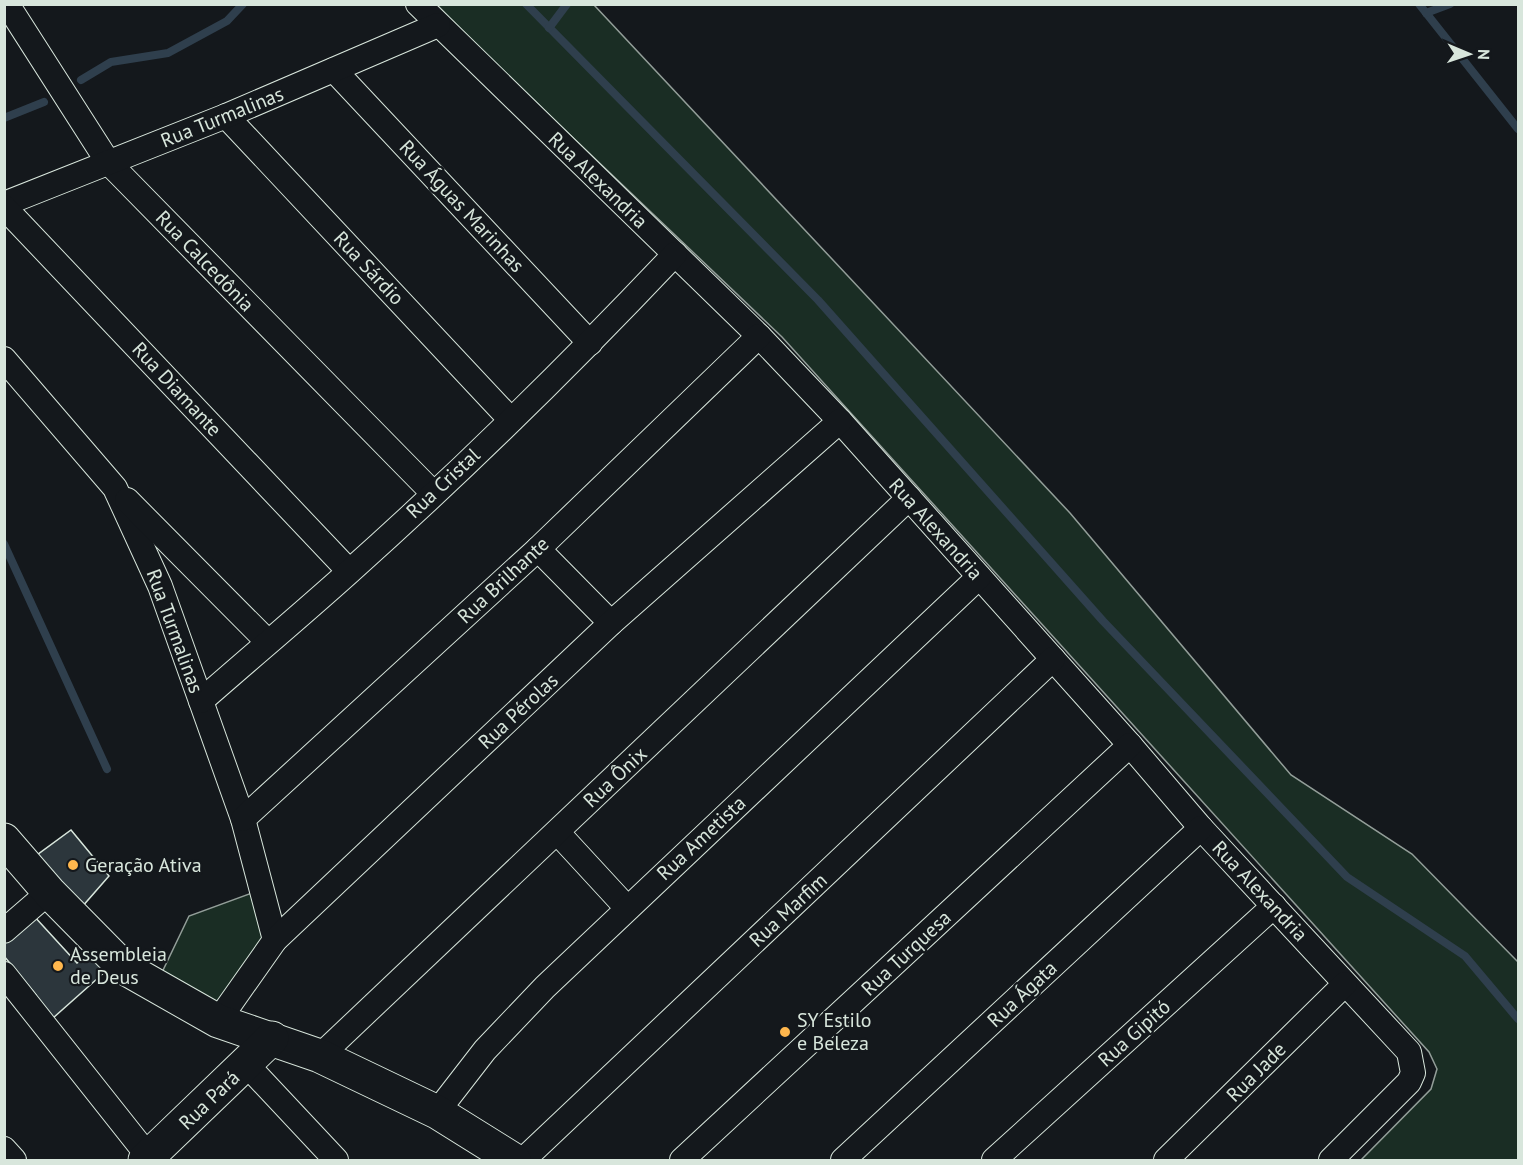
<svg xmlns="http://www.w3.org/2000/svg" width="1523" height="1165" font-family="'PT Sans',sans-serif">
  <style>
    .green { fill: #1a2d24; stroke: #939e99; stroke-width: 1.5 }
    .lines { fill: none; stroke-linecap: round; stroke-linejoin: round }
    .stream { stroke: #2f3f4d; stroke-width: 8 }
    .building { fill: #2c363c; stroke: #d8e6dc; stroke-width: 1.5 }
    .minor-casing { stroke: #d8e6dc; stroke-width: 26 }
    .secondary-casing { stroke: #d8e6dc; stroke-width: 35 }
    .minor { stroke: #14181c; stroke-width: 24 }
    .secondary { stroke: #14181c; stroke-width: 33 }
    .poi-dot { fill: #ffb74d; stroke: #14181c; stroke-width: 2 }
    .labels { text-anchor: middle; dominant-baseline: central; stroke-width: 4.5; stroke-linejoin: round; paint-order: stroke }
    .street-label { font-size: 20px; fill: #d8e6dc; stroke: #14181c }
    .poi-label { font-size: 20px; fill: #d8e6dc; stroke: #14181c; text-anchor: start }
  </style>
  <rect width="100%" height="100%" fill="#14181c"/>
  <g class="green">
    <polygon points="437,5 594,5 1070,513 1291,775 1412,854 1518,962 1518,1160 1361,1160 1431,1089 1437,1069 1429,1052 782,337 483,52"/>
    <polygon points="263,889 275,940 218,1021 155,987 189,916"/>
  </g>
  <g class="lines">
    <g class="stream">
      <polyline points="526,4 818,300 1103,621 1347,877 1465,956 1518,1019"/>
      <polyline points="1419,4 1518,129"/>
      <polyline points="1426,13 1450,4"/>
      <polyline points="549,28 567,4"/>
      <polyline points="81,80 111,62 168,53 227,21 243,4"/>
      <polyline points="4,118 44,102"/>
      <polyline points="4,544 107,769"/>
    </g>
  </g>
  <g class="building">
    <polygon points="71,830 109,876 81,908 37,855"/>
    <polygon points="33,915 77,963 92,953 107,970 53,1018 31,999 36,995 4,956 4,939"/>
  </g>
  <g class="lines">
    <g class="minor-casing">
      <g id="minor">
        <polyline points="7,4 108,162 433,493"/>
        <polyline points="418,4 759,336 840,421 1130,745 1201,828 1409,1052 1413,1073 1409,1082 1331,1160"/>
        <polyline points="334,70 590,343"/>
        <polyline points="226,116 511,420"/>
        <polyline points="4,204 226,116 438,25"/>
        <polyline points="4,207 349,571"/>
        <polyline points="4,359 115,488 160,586 243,819 275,940"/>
        <polyline points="127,500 268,642"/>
        <polyline points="538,549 611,623"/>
        <path d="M201 701C250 658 300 616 349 572 462 471 571 364 675 254"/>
        <polyline points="243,819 538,549 759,336"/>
        <polyline points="557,832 627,908"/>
        <polyline points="4,931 49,892"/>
        <polyline points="4,974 149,1157"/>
        <polyline points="218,1021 275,940 611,623 840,421"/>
        <polyline points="320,1056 909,498"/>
        <polyline points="246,1064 336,1160"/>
        <polyline points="437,1112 485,1050 545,987 979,577"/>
        <polyline points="4,1149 14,1160"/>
        <polyline points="523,1160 1053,659"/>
        <polyline points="682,1160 1130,745"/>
        <polyline points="843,1160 1201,828"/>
        <polyline points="994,1160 1274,906"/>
        <polyline points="1166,1160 1345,984"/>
      </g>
    </g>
    <g class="secondary-casing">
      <g id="secondary">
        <polyline points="4,840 49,892 123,967 218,1021 320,1056 437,1112 514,1160"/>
        <polyline points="145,1160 272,1038"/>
      </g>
    </g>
    <use href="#minor" class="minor"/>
    <use href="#secondary" class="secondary"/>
  </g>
  <g class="poi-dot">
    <circle cx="73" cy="865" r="6"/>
    <circle cx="58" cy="966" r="6"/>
    <circle cx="785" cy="1032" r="6"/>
  </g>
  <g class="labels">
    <g class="street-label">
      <text transform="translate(222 117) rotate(-22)">Rua Turmalinas</text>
      <text transform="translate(598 180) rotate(44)">Rua Alexandria</text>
      <text transform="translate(462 206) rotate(47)">Rua Águas Marinhas</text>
      <text transform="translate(205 261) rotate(46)">Rua Calcedônia</text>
      <text transform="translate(369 268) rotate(47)">Rua Sárdio</text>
      <text transform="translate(177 389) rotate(47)">Rua Diamante</text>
      <text transform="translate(443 483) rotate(-43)">Rua Cristal</text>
      <text transform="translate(936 529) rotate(48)">Rua Alexandria</text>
      <text transform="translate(503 580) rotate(-43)">Rua Brilhante</text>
      <text transform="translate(175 631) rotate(70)">Rua Turmalinas</text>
      <text transform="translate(518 711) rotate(-43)">Rua Pérolas</text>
      <text transform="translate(615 777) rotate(-43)">Rua Ônix</text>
      <text transform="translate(701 838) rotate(-43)">Rua Ametista</text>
      <text transform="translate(1260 891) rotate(47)">Rua Alexandria</text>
      <text transform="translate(788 910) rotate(-43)">Rua Marfim</text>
      <text transform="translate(906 953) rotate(-43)">Rua Turquesa</text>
      <text transform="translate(1022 994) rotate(-43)">Rua Ágata</text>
      <text transform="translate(1134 1033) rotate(-42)">Rua Gipitó</text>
      <text transform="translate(1256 1072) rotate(-45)">Rua Jade</text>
      <text transform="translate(209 1100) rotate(-44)">Rua Pará</text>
    </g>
    <g class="poi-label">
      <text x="85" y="865">Geração Ativa</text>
      <text x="70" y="954">Assembleia<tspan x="70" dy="23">de Deus</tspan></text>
      <text x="797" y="1020">SY Estilo<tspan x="797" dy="23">e Beleza</tspan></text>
    </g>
  </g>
  <rect width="1523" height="1165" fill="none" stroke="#d8e6dc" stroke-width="12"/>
  <g transform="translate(1469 54) rotate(92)" stroke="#14181c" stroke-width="4.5" paint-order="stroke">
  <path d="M0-4.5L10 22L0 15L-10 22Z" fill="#d8e6dc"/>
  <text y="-9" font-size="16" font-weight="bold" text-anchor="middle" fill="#d8e6dc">N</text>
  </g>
</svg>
